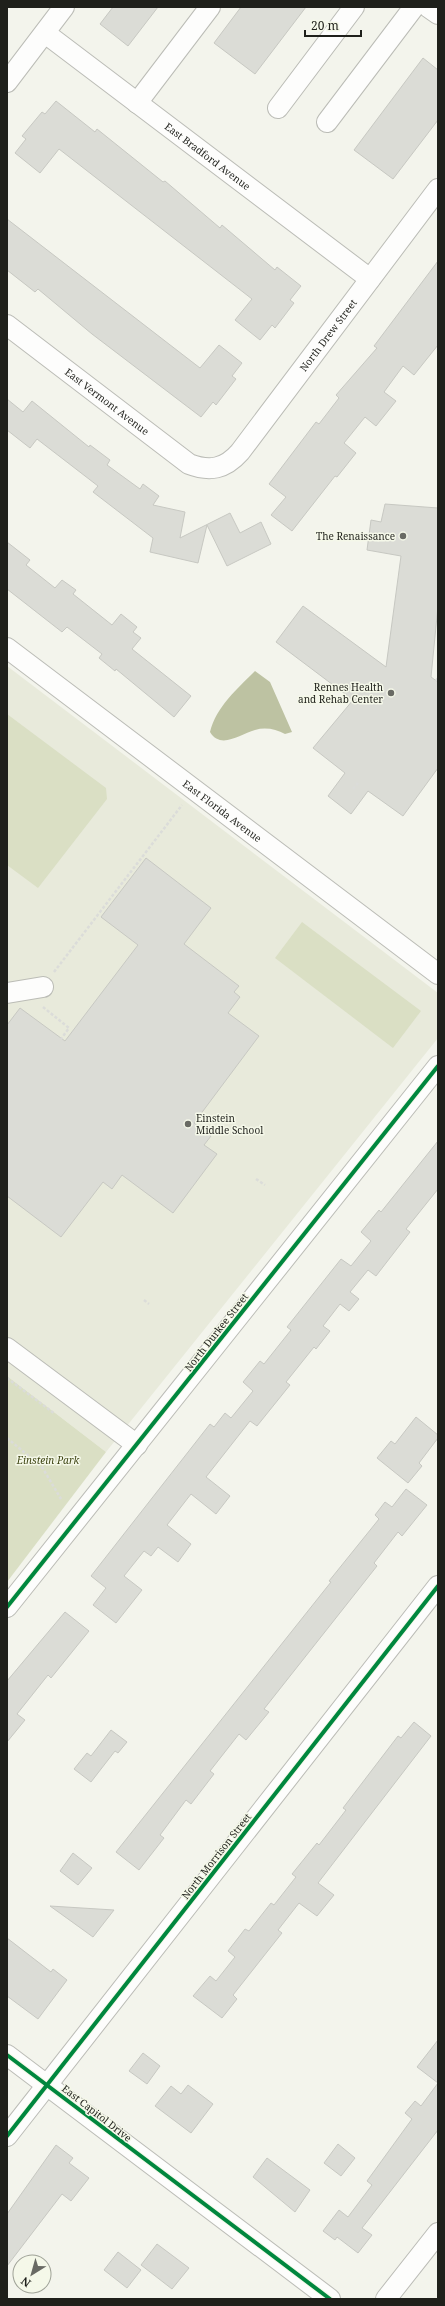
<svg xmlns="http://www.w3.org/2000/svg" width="445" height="2306" font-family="'Noto Serif',serif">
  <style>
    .built { fill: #e8eadb }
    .green { fill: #dadfc4 }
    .water { fill: #bdc2a2 }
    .building { fill: #dbdcd6; stroke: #c7c8c2 }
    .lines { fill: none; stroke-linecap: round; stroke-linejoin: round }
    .minor-casing { stroke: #bbbcb6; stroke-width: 22 }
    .path { stroke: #dbdcd9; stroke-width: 2.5; stroke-dasharray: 3 2; stroke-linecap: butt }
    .minor { stroke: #fdfdfc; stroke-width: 20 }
    .cycleway-casing { stroke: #f5f8e9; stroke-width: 6 }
    .cycleway { stroke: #00873e; stroke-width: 4 }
    .poi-dot { fill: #696a64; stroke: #f5f8e9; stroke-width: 1.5 }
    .labels { text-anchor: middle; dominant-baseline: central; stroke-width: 3; stroke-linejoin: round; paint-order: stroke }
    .street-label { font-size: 10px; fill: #1f201b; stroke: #f5f8e9 }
    .poi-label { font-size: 10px; fill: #1f201b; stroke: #f5f8e9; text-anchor: end }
    .park-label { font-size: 10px; font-style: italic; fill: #3d4412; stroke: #f5f8e9 }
  </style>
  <rect width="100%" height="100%" fill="#f3f4ec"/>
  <polygon class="built" points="7,666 438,993 438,1038 106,1452 7,1376"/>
  <g class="green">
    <polygon points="7,714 106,788 107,799 38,888 7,865"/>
    <polygon points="302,922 421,1011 393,1048 275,958"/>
    <polygon points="7,1376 106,1452 7,1582"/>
  </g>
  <path class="water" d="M255 671 270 682 292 732 285 734C276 729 265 727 255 730 240 734 221 750 210 732 216 707 238 688 255 671Z"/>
  <g class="building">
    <polygon points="113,7 158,7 128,46 100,24"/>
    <polygon points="241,7 306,7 255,74 214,43"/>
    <polygon points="423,58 438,70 438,120 393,179 354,150"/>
    <polygon points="56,101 95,132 97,129 163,182 165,181 220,228 222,225 275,270 277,267 301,286 290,300 294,303 275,328 272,325 260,340 235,320 252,299 59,149 40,173 15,153 26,139 22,136 42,112 45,114"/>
    <polygon points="7,219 200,368 219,345 242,363 232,376 236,379 216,405 213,402 201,417 92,334 38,289 35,292 7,270"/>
    <polygon points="438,261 438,345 414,375 403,366 384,392 396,401 376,426 365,417 344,443 356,453 337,477 335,476 292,531 271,515 286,497 269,484 316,422 319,424 339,398 336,395 377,348 374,346"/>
    <polygon points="7,399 23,412 32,401 89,447 90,445 110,460 107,465 140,489 143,484 159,496 153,505 185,512 180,538 230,513 240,533 261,522 271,544 227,566 207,525 198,563 150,552 153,538 93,492 98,486 37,439 30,448 7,430"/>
    <polygon points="385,504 438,508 438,606 431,677 438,682 438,768 403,816 368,791 351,814 328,796 345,773 313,748 353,700 276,642 303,606 386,667 401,556 367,550 371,520 381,522"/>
    <polygon points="7,542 30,560 26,565 55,588 62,580 76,590 73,594 112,625 121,614 137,627 133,632 141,638 132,649 191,696 174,717 116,669 115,671 99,658 102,654 67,627 62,632 7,589"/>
    <polygon points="146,858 211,908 184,944 239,986 234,992 240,997 228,1013 259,1036 194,1123 211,1136 204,1145 217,1154 173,1213 122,1175 112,1189 103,1182 61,1237 7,1196 7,1025 20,1008 65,1041 138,945 101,917"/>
    <polygon points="438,1141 438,1189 406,1229 410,1232 376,1276 368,1270 350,1292 359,1299 349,1311 340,1304 323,1326 330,1331 316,1349 314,1347 286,1382 290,1385 257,1426 250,1421 206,1477 230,1496 216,1514 191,1494 167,1525 191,1544 178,1562 158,1547 151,1556 144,1551 124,1576 142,1590 116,1623 93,1605 106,1588 91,1576 210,1424 214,1427 225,1413 231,1418 253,1391 243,1382 260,1361 264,1364 291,1330 287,1327 341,1259 351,1266 371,1241 361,1232 379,1210 381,1212"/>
    <polygon points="416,1417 438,1435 438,1438 419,1463 422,1466 408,1483 377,1458 391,1441 395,1444"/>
    <polygon points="406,1489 427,1505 402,1536 398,1532 374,1563 377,1566 264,1709 269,1712 246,1740 239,1734 210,1771 214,1774 191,1804 186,1800 160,1835 164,1838 139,1870 116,1852 331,1582 329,1581 379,1519 375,1515 385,1502 392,1507"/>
    <polygon points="65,1612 89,1631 51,1678 48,1675 17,1714 25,1720 7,1742 7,1681"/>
    <polygon points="414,1722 431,1736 318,1883 334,1895 317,1916 299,1903 278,1930 282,1933 233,1995 237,1999 222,2018 193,1996 210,1976 216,1981 235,1957 228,1951 245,1929 249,1931 271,1903 274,1905 296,1877 292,1874 317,1843 319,1845 346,1810 343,1808 372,1770 398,1736 401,1738"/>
    <polygon points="111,1730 127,1742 118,1753 115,1751 91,1782 74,1769 87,1753 91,1756"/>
    <polygon points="73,1853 92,1868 78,1885 60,1871"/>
    <polygon points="50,1906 114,1910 93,1937"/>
    <polygon points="7,1938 51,1972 53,1969 67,1980 38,2019 7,1996"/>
    <polygon points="438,2040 438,2083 417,2067"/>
    <polygon points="143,2053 160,2066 147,2084 129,2071"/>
    <polygon points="438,2083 438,2130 362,2228 372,2235 358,2253 337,2237 335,2240 323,2231 339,2210 348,2217 372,2185 367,2181 412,2119 405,2113 415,2101 421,2106"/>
    <polygon points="188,2085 213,2104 191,2133 155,2106 171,2086 181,2094"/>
    <polygon points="338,2144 355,2158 341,2176 324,2163"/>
    <polygon points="56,2145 73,2158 69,2163 89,2178 71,2201 62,2194 7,2266 7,2214"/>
    <polygon points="267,2158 310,2190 295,2212 253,2177"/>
    <polygon points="157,2244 189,2268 172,2289 141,2265"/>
    <polygon points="118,2252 141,2270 127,2288 104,2270"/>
  </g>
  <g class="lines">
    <g class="minor-casing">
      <g id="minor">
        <polyline points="428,7 438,14"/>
        <path id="s1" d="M45 33 370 279"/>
        <polyline points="7,82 64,7"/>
        <polyline points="137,103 210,7"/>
        <polyline points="278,108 354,7"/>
        <polyline points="327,122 414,7"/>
        <path id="s2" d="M7 325 189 464C210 472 225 469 240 452L438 189"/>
        <path id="s3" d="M7 648 438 974"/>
        <polyline points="7,993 43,987"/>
        <polyline points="7,1348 137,1445"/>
        <polyline points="7,1607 438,1066"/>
        <polyline points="7,2055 330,2299"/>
        <polyline points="7,2136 438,1586"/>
        <polyline points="386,2299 438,2233"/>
      </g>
    </g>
    <g class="path">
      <polyline points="436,681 438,678"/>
      <polyline points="353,789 358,783"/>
      <polyline points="54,972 182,805"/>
      <polyline points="43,1007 69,1028 61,1039"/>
      <polyline points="256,1179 265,1185"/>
      <polyline points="144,1300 149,1304"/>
      <polyline points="7,1378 55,1414"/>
      <polyline points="7,1438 42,1467 61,1499"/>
    </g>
    <use href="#minor" class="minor"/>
    <g class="cycleway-casing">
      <g id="cycleway">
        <polyline points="7,1607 438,1066"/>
        <polyline points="7,2055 330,2299"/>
        <polyline points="7,2136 438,1586"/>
      </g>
    </g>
    <use href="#cycleway" class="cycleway"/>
  </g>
  <g class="poi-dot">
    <circle cx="403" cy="536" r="4"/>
    <circle cx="391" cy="693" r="4"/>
    <circle cx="188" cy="1124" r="4"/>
  </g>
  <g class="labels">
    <g class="street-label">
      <text stroke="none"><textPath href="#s1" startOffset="204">East Bradford Avenue</textPath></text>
      <text stroke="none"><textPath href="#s2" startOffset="432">North Drew Street</textPath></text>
      <text stroke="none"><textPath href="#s2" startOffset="126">East Vermont Avenue</textPath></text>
      <text stroke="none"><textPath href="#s3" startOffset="270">East Florida Avenue</textPath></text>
      <text transform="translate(216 1332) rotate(-52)">North Durkee Street</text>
      <text transform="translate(216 1856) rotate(-52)">North Morrison Street</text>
      <text transform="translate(97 2113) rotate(38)">East Capitol Drive</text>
    </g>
    <g class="poi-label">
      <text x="395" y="536">The Renaissance</text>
      <text x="383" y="687">Rennes Health<tspan x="383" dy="12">and Rehab Center</tspan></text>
      <text x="196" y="1118" text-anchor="start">Einstein<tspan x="196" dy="12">Middle School</tspan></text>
    </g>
    <g class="park-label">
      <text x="48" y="1460">Einstein Park</text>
    </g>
  </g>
  <rect width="445" height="2306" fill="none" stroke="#1f201b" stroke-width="16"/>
  <g transform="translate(32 2274) rotate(217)"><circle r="19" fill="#f5f8e9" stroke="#9fa297"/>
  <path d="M0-3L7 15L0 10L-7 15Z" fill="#696a64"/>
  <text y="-6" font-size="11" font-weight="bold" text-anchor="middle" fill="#1f201b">N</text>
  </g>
  <path d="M305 30v6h56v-6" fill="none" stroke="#1f201b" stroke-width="2"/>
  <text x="311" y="30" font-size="12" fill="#1f201b" stroke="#f5f8e9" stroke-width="3" paint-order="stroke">20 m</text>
</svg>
